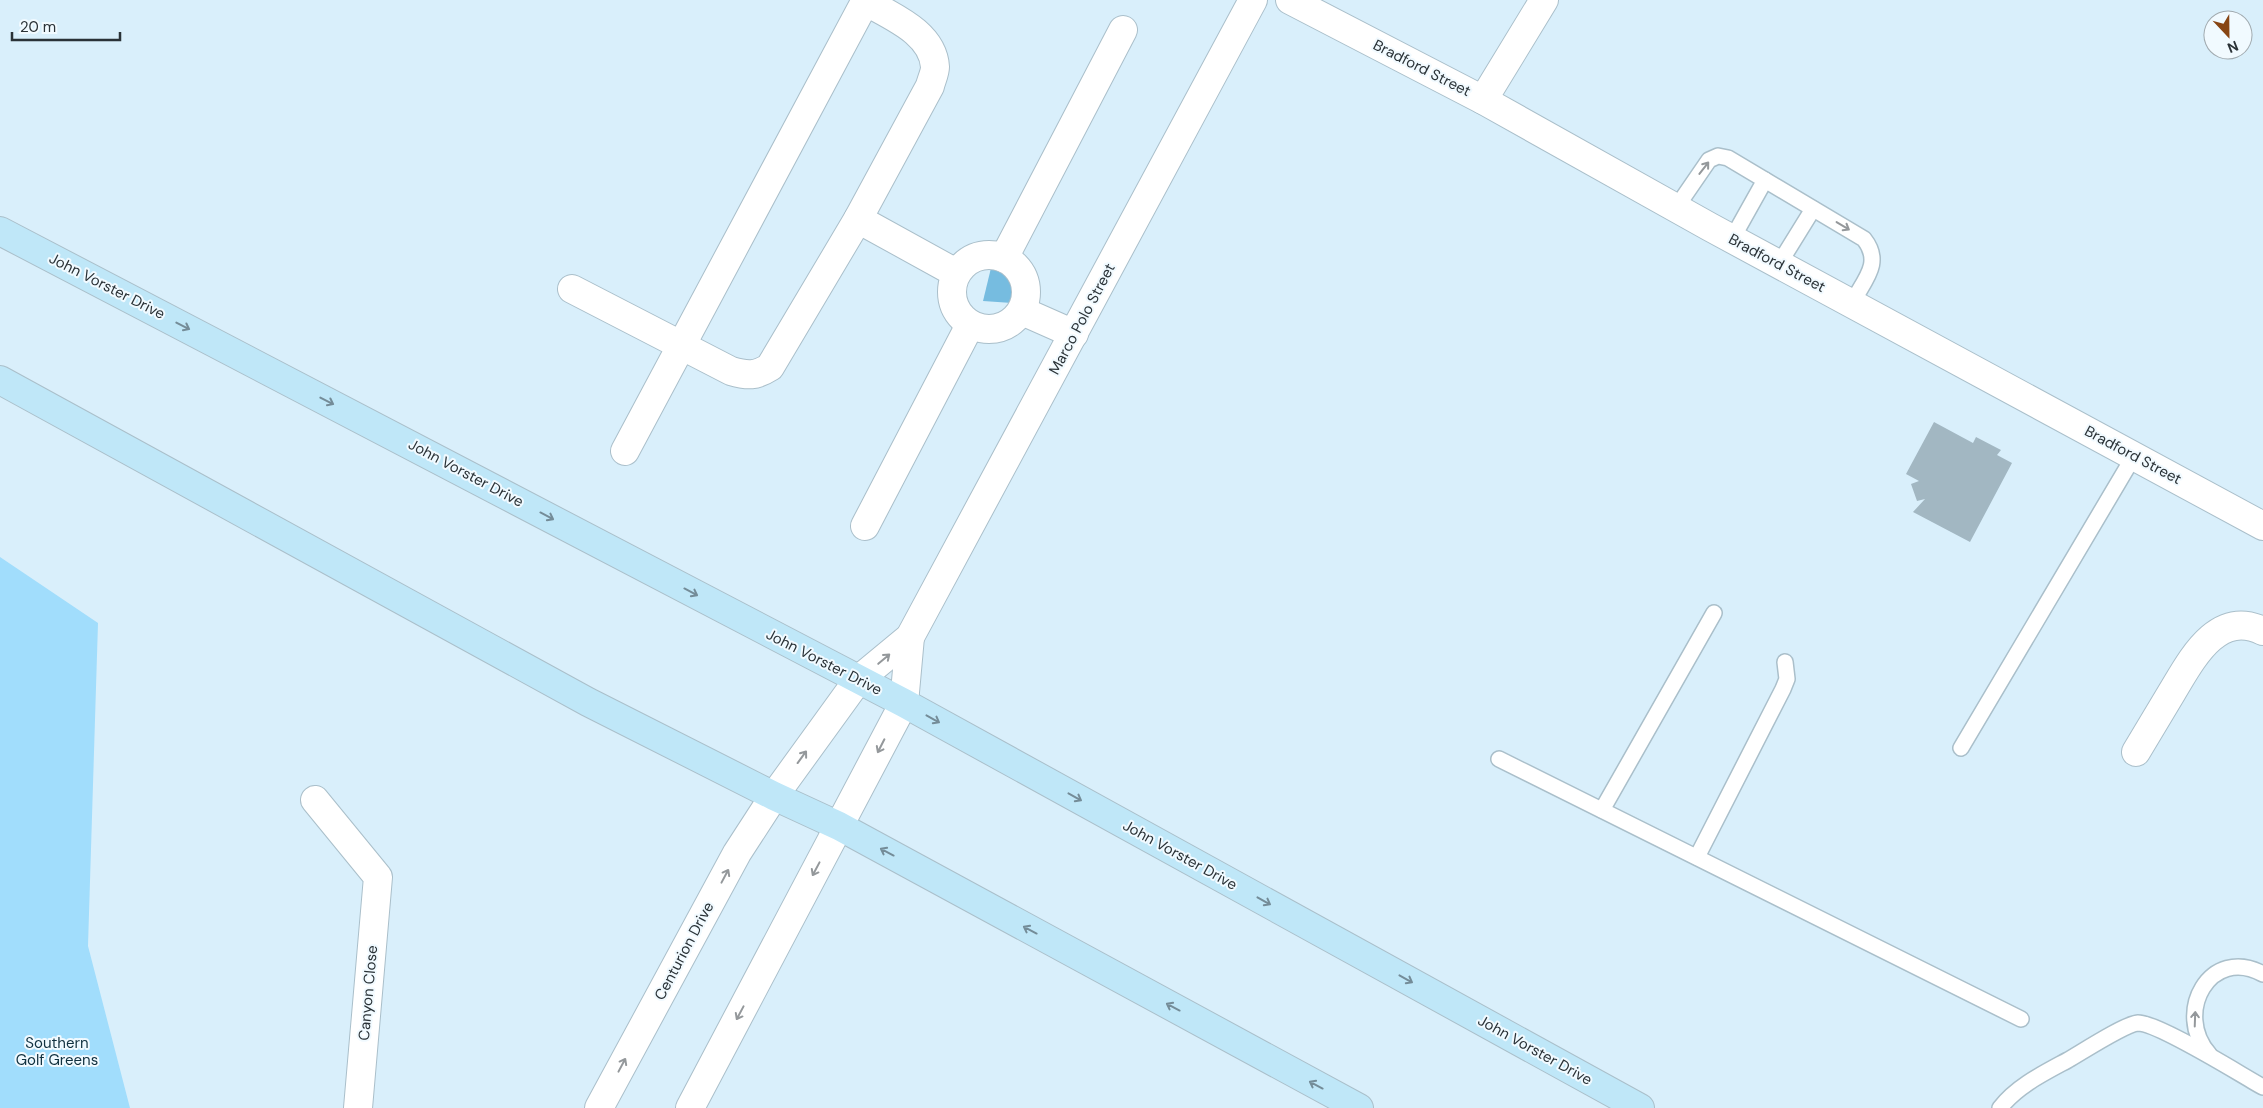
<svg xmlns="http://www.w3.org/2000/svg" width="2263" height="1108" font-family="'DM Sans',sans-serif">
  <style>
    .green { fill: #a1ddfc }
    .water { fill: #76bce0 }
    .building { fill: #a2b7c2 }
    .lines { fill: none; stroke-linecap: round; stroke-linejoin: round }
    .service-casing { stroke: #aabfca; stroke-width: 18 }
    .minor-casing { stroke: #aabfca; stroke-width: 30 }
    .secondary-casing { stroke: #aabfca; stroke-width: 30 }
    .service { stroke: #fff; stroke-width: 15 }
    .minor { stroke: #fff; stroke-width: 28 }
    .secondary { stroke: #bfe7f8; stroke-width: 28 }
    .oneway { stroke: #94989b }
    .oneway2 { stroke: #748c98 }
    .labels { text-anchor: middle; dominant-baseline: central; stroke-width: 4; stroke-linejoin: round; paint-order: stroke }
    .street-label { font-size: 15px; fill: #2a3237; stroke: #f1faff }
    .park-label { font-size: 15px; fill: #103140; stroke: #f1faff }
  </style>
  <rect width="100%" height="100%" fill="#d9effb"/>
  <polygon class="green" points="0,557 98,623 88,946 130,1108 0,1108"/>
  <polygon class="water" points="991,268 1012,270 1020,282 1020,297 1012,303 983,301"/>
  <polygon class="building" points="1934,422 1973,443 1976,437 2001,450 1997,455 2012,463 1970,542 1913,512 1925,499 1917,501 1911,484 1919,481 1906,474"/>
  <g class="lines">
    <g class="service-casing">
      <g id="service">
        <path d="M1676 208 1709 160 1718 156 1728 158 1864 239C1883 263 1864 280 1852 303"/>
        <polyline points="1732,239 1765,180"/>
        <polyline points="1779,264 1813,209"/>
        <polyline points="1961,748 2134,456"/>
        <polyline points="1499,759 2021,1019"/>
        <polyline points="1602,810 1714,613"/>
        <polyline points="1697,857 1783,689 1787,679 1785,662"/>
        <path d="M2209 1054C2173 1013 2210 945 2263 974"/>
        <path d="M2000 1108C2017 1086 2044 1073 2068 1060 2082 1052 2125 1024 2138 1023 2159 1023 2241 1075 2263 1087"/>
      </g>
    </g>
    <g class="minor-casing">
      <g id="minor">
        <polyline points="1290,0 1483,100 1710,227 2263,526"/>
        <polyline points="1483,100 1544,0"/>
        <polyline points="858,219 956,273"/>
        <circle cx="989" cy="292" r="37"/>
        <polyline points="1004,258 1123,30"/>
        <path d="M572 289 731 371C748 376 756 376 770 367L858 219 930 86C931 81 935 73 935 67 933 32 890 16 865 1"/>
        <polyline points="1022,311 1074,334"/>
        <polyline points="625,451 866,0"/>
        <polyline points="865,526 970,325"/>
        <path d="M2136 752C2148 732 2160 712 2172 692 2192 659 2217 609 2263 631"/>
        <polyline points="315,800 378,877 358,1108"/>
        <polyline points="599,1108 737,853 774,796 858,680 910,637 1253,0"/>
        <polyline points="690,1108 904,703 910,637"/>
      </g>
    </g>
    <g class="secondary-casing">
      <g id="secondary">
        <polyline points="0,231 904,703 1640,1108"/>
        <polyline points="0,380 588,702 774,796 839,826 1359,1108"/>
      </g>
    </g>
    <use href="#service" class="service"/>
    <use href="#minor" class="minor"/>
    <use href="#secondary" class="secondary"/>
  </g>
  <defs><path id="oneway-shaft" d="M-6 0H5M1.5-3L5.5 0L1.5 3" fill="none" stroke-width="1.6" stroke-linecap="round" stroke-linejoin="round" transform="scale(1.25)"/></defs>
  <g class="oneway">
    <use href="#oneway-shaft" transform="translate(1704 168) rotate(-52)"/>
    <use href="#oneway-shaft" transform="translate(1843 226) rotate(31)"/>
    <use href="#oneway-shaft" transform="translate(884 659) rotate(-40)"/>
    <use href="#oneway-shaft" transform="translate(881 746) rotate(117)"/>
    <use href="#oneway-shaft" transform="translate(802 757) rotate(-54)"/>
    <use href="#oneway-shaft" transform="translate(816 869) rotate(118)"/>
    <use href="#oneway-shaft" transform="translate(725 876) rotate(-62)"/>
    <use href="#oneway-shaft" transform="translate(740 1013) rotate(118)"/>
    <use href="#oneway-shaft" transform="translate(2195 1019) rotate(-88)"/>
    <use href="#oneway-shaft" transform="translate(622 1065) rotate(-62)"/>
  </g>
  <g class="oneway2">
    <use href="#oneway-shaft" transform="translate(183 326) rotate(27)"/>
    <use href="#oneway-shaft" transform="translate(327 401) rotate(27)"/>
    <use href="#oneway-shaft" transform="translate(547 516) rotate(28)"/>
    <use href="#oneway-shaft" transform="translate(691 592) rotate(28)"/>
    <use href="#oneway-shaft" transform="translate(933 719) rotate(29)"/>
    <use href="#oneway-shaft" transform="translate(1075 797) rotate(29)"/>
    <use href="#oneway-shaft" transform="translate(887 852) rotate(-152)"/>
    <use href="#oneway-shaft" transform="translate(1264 901) rotate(29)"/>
    <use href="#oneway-shaft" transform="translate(1030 930) rotate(-152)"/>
    <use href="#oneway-shaft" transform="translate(1406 979) rotate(29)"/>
    <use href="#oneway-shaft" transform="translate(1173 1007) rotate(-152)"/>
    <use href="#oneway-shaft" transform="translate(1316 1085) rotate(-152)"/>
  </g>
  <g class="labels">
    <g class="street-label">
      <text transform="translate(1422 68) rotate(27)">Bradford Street</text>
      <text transform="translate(1777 263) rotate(28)">Bradford Street</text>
      <text transform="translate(107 286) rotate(27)">John Vorster Drive</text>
      <text transform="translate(1082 319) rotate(-62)">Marco Polo Street</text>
      <text transform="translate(2133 455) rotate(28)">Bradford Street</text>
      <text transform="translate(466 473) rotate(28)">John Vorster Drive</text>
      <text transform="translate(824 662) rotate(27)">John Vorster Drive</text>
      <text transform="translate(1180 855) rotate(29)">John Vorster Drive</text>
      <text transform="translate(684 951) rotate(-62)">Centurion Drive</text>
      <text transform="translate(368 993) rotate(-85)">Canyon Close</text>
      <text transform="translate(1535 1050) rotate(29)">John Vorster Drive</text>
    </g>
    <g class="park-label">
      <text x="57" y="1043">Southern<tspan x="57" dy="17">Golf Greens</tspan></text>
    </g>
  </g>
  <g transform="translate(2228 35) rotate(158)"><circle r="24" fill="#f1faff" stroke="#a1aaaf"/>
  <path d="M0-4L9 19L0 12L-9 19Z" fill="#874514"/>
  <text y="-8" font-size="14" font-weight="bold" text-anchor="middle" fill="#2a3237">N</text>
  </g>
  <path d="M12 32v8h108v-8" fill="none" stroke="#2a3237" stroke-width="2.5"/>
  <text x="20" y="32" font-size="15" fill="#2a3237" stroke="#f1faff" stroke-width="4" paint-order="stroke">20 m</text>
</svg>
